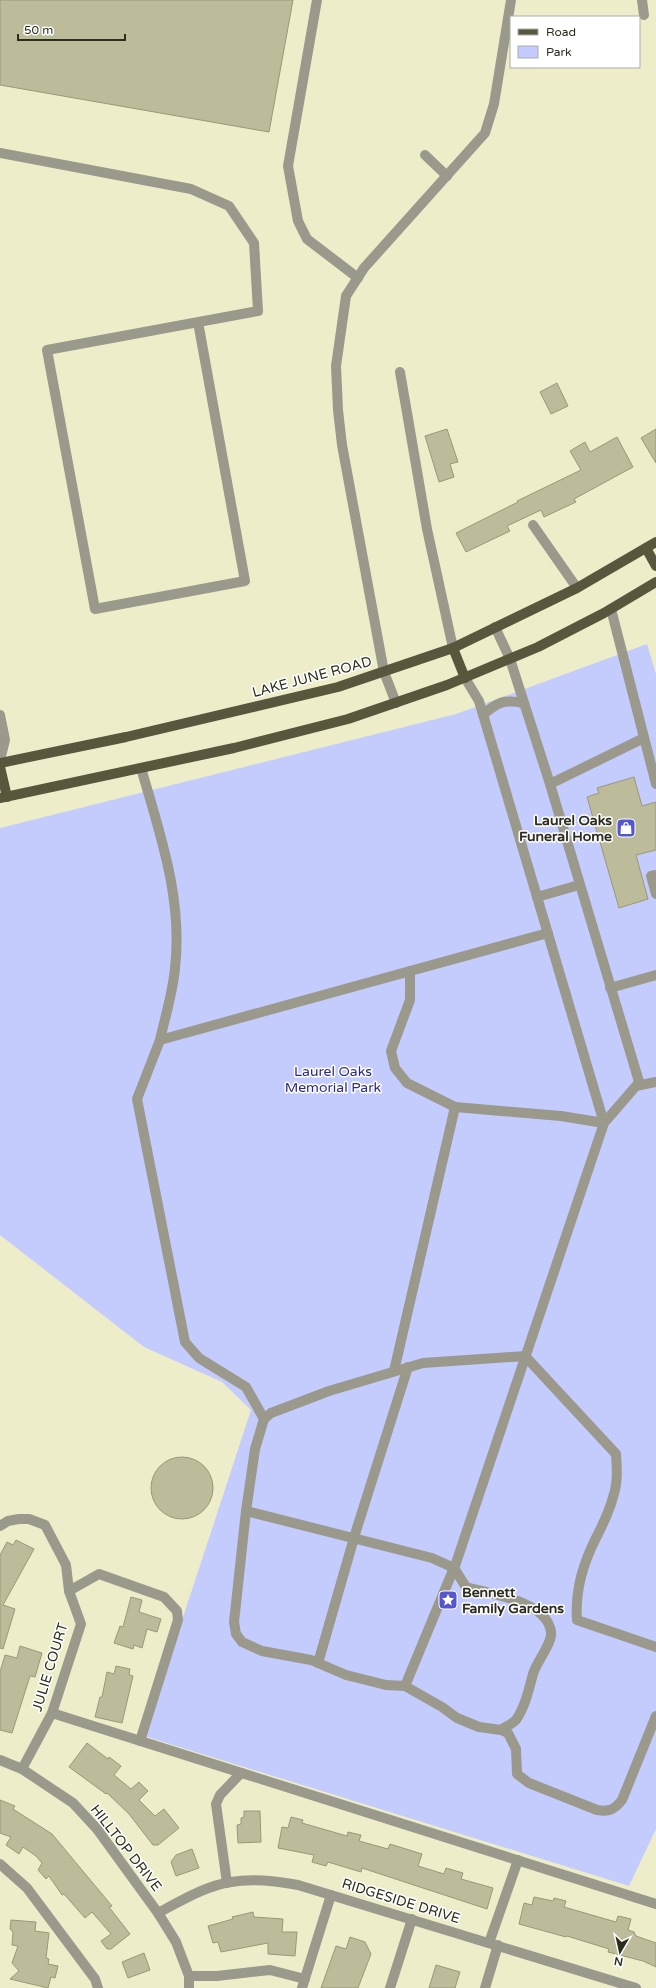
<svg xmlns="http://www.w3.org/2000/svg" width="656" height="1988" font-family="'Varela Round',sans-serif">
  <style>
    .green { fill: #c4ccfe }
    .building { fill: #bcbb9a; stroke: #999878 }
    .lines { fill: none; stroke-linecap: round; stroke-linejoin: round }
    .minor { stroke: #9a998b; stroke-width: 10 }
    .major { stroke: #58573e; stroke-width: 10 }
    .labels { text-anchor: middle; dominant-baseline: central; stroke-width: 3; stroke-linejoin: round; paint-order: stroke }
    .street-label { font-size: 14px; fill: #2c2c1f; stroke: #fff }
    .poi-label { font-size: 14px; font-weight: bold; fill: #2c2c1f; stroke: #fff; text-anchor: end }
    .park-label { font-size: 14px; fill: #2c2a7d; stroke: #fff }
  </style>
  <rect width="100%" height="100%" fill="#eeedca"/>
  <polygon class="green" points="647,644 656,674 656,1829 629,1886 144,1736 251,1410 222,1382 144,1347 0,1235 0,828 456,714"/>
  <g class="building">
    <polygon points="0,0 293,0 269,132 0,85"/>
    <polygon points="557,383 568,406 551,414 540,392"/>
    <polygon points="447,429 458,462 450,464 454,477 439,482 425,436"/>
    <polygon points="656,429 656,463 641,438"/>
    <polygon points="617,437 633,467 574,499 576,502 544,517 541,510 507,526 510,531 466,552 456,533 518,502 517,501 581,470 570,451 585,442 590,452"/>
    <polygon points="634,777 642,806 656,802 656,850 636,855 648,899 619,908 587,797 599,793 597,788"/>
    <circle cx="182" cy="1488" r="31"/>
    <polygon points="16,1540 34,1549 3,1605 15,1609 3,1649 0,1648 0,1555 7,1542 13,1545"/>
    <polygon points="131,1597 142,1600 139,1612 161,1619 157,1632 147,1629 142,1648 134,1645 133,1649 114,1643 120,1626 123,1627"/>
    <polygon points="20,1646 42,1653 35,1677 30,1676 12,1733 0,1730 0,1672 5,1655 17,1658"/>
    <polygon points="116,1666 130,1669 129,1675 133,1676 122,1723 95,1717 100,1697 102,1697 107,1672 114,1674"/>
    <polygon points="87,1743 108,1759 109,1757 121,1766 114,1775 131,1789 139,1782 148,1791 139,1800 155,1816 164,1809 179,1828 158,1845 153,1845 129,1814 107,1793 106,1794 69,1767"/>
    <polygon points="0,1800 15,1806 13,1809 52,1834 112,1906 109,1907 130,1934 111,1949 107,1949 101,1941 111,1934 92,1912 85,1918 64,1894 62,1895 49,1876 46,1879 38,1870 42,1863 36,1856 23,1847 19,1854 6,1845 11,1837 0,1833"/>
    <polygon points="244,1811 260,1811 261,1842 238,1843 237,1825 241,1824 241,1818 244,1817"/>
    <polygon points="291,1817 303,1820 302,1823 347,1836 348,1832 361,1835 359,1841 388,1849 390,1844 422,1854 418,1866 444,1874 446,1868 463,1873 461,1879 493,1888 487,1909 362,1868 361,1872 328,1862 326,1866 312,1862 314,1855 278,1848 282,1827 288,1828"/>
    <polygon points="192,1849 199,1868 176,1876 171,1862 176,1855"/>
    <polygon points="534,1897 553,1901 554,1898 566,1901 564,1907 616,1922 618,1916 631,1919 628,1930 634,1932 636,1936 656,1943 656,1967 643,1961 608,1952 609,1949 567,1936 566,1937 519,1924 524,1903 532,1905"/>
    <polygon points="253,1912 254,1917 283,1919 282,1932 297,1932 295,1956 268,1954 268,1943 221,1952 218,1942 213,1943 208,1926 233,1919 232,1917"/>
    <polygon points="11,1920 36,1922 35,1931 49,1933 46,1958 49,1959 48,1964 58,1966 55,1978 51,1977 48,1988 10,1979 19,1971 12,1963 18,1946 12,1945 13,1932 10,1929"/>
    <polygon points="350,1937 365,1942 371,1954 358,1988 321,1988 336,1946 346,1949"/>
    <polygon points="144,1953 150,1970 128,1978 122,1962"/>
    <polygon points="436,1965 460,1972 455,1988 429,1988"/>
  </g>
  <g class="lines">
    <g class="minor">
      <polyline points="317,0 288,166 298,221 307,239 358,278"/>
      <polyline points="642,0 644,15"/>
      <polyline points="0,153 191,189 229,206 254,243 258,311 47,350 95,609 245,581 198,322"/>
      <polyline points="425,155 447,176"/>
      <polyline points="400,372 427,529 453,648"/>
      <polyline points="533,525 577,588"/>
      <polyline points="611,609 656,784"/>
      <polyline points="495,627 510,659 550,784 640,1085"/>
      <polyline points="396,703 384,672 342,445 338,410 336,366 346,296 364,268 485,133 494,104 511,0"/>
      <polyline points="0,715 5,740 0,760"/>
      <path d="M483 715C497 702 505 699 523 703"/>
      <path d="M141 768C160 834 183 899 175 968 173 992 165 1017 160 1040L548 933"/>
      <polyline points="550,784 644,738"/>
      <polyline points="656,875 651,876 656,894"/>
      <polyline points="537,897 579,885"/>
      <polyline points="610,988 656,975"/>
      <polyline points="160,1040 137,1099 185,1342 199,1358 246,1387 264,1419"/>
      <polyline points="455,1107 561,1116 604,1123 479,701 465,678"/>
      <path d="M525 1356 423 1363 329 1391 271 1413 264 1419 255 1449 246 1511 234 1622 236 1634 242 1642 262 1651 311 1660 346 1675 386 1685 405 1686 442 1707 457 1718 479 1727 501 1730 508 1733 516 1749 517 1774 529 1783 597 1810C609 1812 614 1810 622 1800L656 1716"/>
      <path d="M525 1356 616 1454C617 1469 618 1483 613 1497 609 1513 602 1526 595 1540 583 1564 575 1593 577 1620L656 1647"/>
      <polyline points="394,1371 455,1107 407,1083 395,1068 391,1051 410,1000 410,971"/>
      <path d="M246 1511 432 1558 454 1568 466 1587C491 1594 547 1601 551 1632 553 1642 536 1663 533 1674 529 1689 525 1707 516 1720 512 1724 505 1727 501 1730"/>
      <polyline points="0,1526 8,1521 19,1519 29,1519 45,1525 66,1565 69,1591 81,1624 52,1713 22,1769"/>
      <polyline points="69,1591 99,1574 164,1597 177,1611 178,1620 140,1741"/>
      <polyline points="318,1663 356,1531 408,1367"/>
      <polyline points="405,1686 456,1563 604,1123 636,1086 656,1082"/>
      <polyline points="52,1713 656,1904"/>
      <polyline points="0,1760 22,1769 73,1803 97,1829 158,1913 176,1942 189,1976 189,1988"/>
      <polyline points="0,1864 27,1888 95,1979 98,1988"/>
      <polyline points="227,1883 216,1804 220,1795 241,1773"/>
      <path d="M158 1913C181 1901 205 1886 231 1882 253 1878 276 1881 298 1885L636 1988"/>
      <polyline points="489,1943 518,1860"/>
      <polyline points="189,1976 217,1976 270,1970 305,1979"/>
      <polyline points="302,1988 331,1895"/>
      <polyline points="390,1988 412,1919"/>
      <polyline points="485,1988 498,1945"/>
    </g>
    <g class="major">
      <polyline points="646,548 656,566"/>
      <polyline points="453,648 465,678"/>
      <polyline points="0,763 126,737 338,687 453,648 577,588 656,542"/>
      <polyline points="0,767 7,797"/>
      <polyline points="0,798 234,748 348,719 447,685 538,647 604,613 656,582"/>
    </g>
  </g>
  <defs>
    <g id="shop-square" transform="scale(1)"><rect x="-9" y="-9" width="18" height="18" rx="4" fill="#5557ce" stroke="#fff"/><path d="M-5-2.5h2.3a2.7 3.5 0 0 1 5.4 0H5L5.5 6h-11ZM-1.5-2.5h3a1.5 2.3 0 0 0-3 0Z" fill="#fff"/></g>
    <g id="sight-square" transform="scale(1)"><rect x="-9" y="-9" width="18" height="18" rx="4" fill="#5557ce" stroke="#fff"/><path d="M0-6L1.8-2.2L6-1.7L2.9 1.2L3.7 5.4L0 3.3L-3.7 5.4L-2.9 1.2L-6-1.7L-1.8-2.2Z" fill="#fff"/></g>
  </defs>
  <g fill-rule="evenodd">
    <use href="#shop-square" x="626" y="828"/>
    <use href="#sight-square" x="448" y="1600"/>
  </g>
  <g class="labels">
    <g class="street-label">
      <text transform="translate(312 677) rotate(-15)">LAKE JUNE ROAD</text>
      <text transform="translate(50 1667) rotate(-73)">JULIE COURT</text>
      <text transform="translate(126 1848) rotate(52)">HILLTOP DRIVE</text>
      <text transform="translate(401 1901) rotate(17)">RIDGESIDE DRIVE</text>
    </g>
    <g class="poi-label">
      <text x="612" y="820">Laurel Oaks<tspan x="612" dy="16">Funeral Home</tspan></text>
      <text x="462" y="1592" text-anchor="start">Bennett<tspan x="462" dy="16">Family Gardens</tspan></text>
    </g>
    <g class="park-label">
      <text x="333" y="1071">Laurel Oaks<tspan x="333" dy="16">Memorial Park</tspan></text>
    </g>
  </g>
  <rect x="510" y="16" width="130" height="52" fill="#ffffff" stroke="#ababa5"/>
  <rect x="518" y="29" width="20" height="6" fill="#58573e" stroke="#ababa5"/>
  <text x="546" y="36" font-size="12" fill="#2c2c1f">Road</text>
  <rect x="518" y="46" width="20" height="12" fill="#c4ccfe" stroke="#ababa5"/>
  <text x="546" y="56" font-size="12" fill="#2c2c1f">Park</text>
  <g transform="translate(620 1952) rotate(189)" stroke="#ffffff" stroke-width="3" paint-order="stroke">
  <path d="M0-3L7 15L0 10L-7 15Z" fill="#2c2c1f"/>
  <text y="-6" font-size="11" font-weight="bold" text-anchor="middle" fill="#2c2c1f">N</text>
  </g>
  <path d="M18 34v6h107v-6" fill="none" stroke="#2c2c1f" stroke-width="2"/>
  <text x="24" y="34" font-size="12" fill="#2c2c1f" stroke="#ffffff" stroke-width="3" paint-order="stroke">50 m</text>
</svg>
